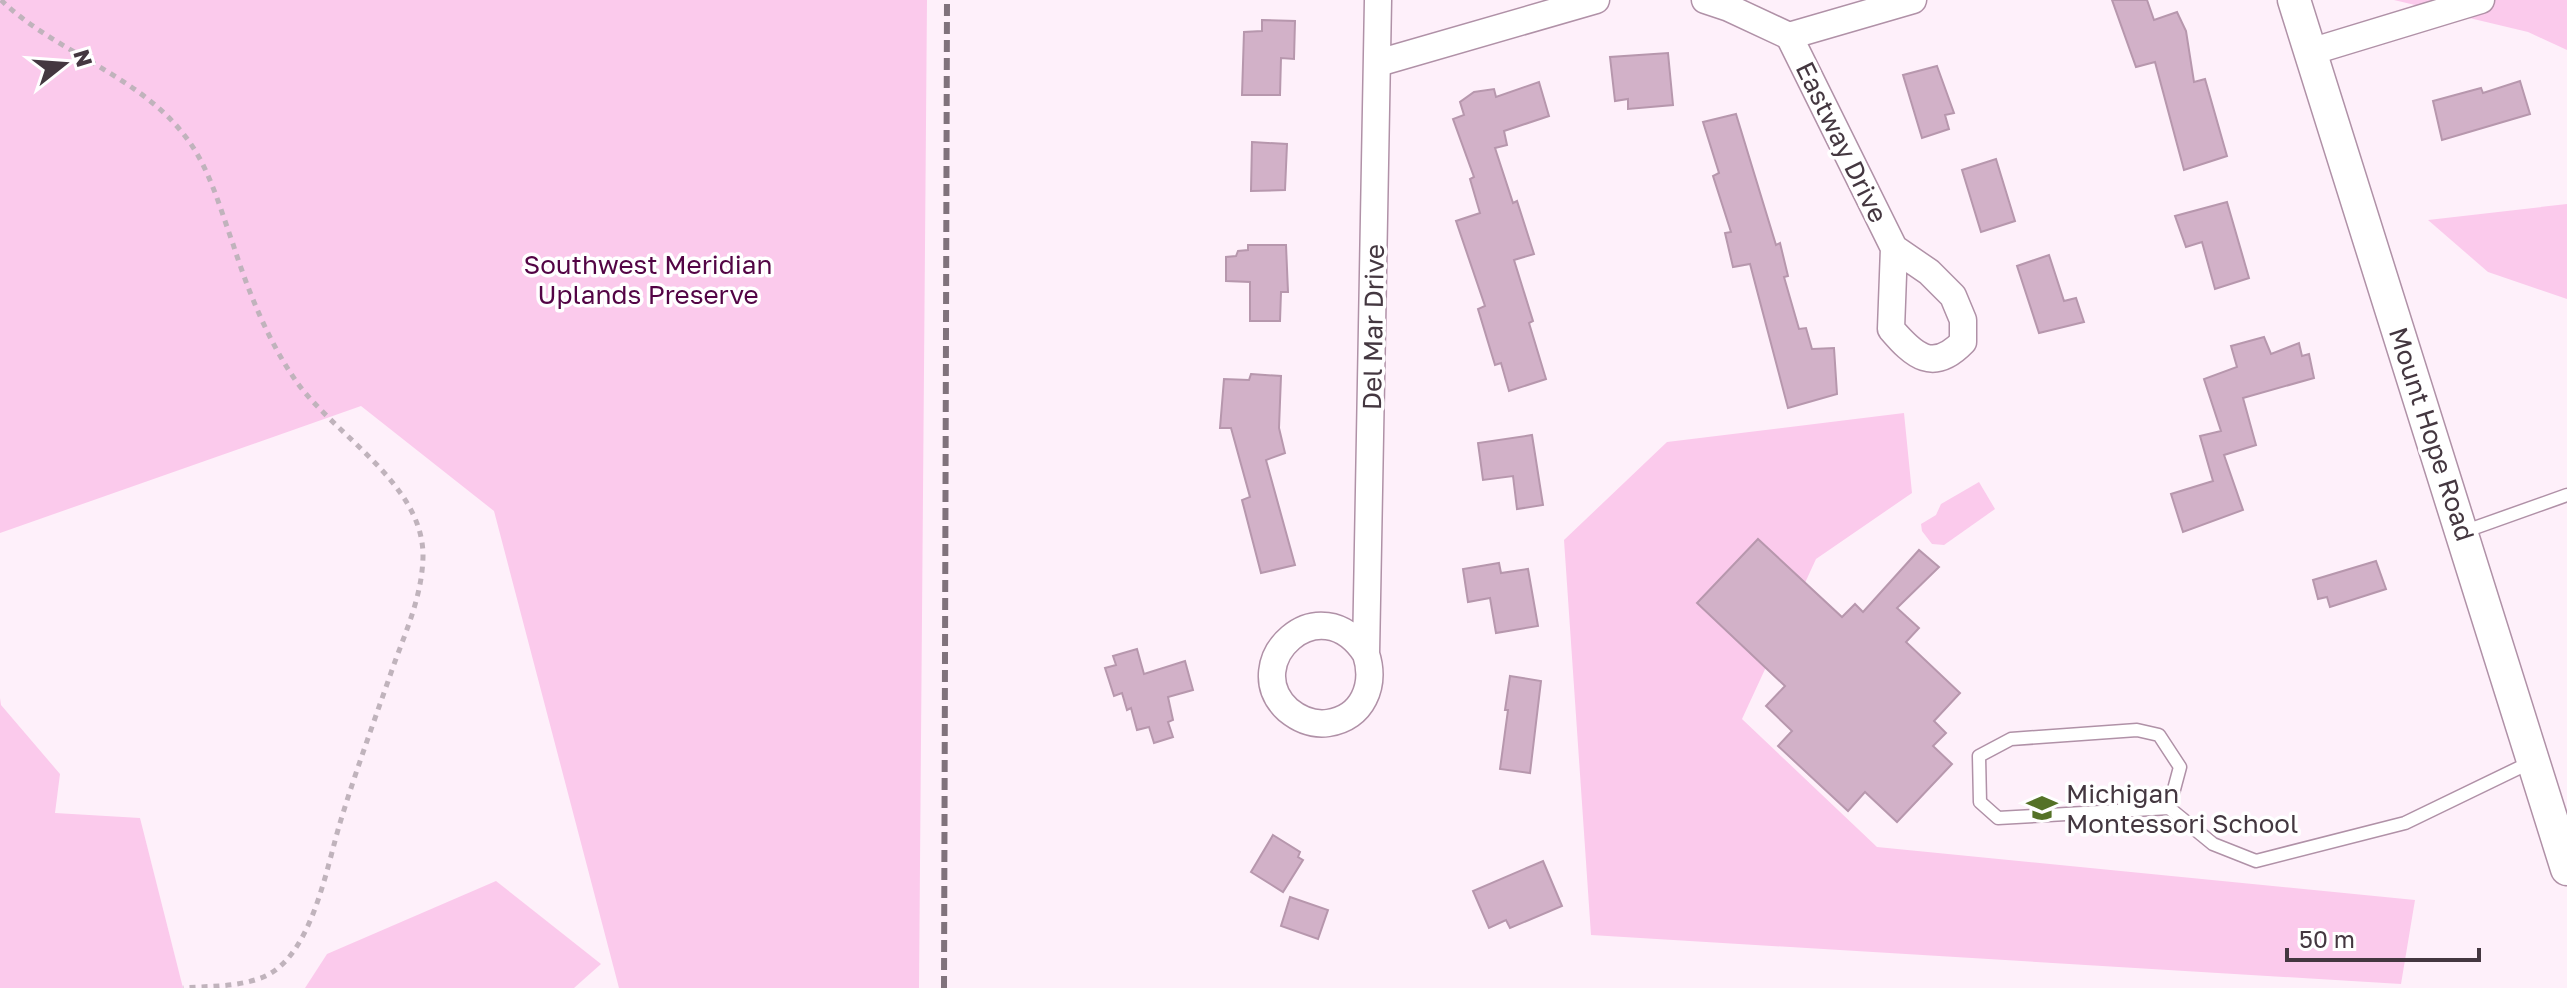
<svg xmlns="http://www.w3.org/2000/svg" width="2567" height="988" font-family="'Golos Text',sans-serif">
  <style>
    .green { fill: #fbcaec }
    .building { fill: #d2b1c8; stroke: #b797ad; stroke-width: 2 }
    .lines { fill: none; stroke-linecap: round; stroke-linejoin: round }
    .service-casing { stroke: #b091a7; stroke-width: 15 }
    .minor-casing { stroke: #b091a7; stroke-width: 29 }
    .tertiary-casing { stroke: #b091a7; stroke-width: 35 }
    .path { stroke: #c0b3bc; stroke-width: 5; stroke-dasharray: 6 6; stroke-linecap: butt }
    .service { stroke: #fff; stroke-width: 12 }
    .minor { stroke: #fff; stroke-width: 26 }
    .tertiary { stroke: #fff; stroke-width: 32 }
    .rail { stroke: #80727c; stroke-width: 6; stroke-dasharray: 12 6; stroke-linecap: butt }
    .labels { text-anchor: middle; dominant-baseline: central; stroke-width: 7; stroke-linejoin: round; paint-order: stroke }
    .street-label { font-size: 26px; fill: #443740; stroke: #fff }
    .park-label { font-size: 26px; fill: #530445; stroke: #fff }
    .poi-label { font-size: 26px; fill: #443740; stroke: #fff; text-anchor: start }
  </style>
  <rect width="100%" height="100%" fill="#fef0fa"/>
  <g class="green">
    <polygon points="0,0 927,0 919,988 619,988 494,511 361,406 0,533"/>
    <polygon points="2394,0 2567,0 2567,50 2528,32"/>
    <polygon points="2567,204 2567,299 2488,272 2428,220"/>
    <polygon points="1904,413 1912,493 1816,559 1742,719 1877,847 2415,900 2401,984 1591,935 1564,540 1667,442"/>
    <polygon points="1979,482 1995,509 1944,545 1932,544 1922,531 1921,524 1936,515 1941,504"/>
    <polygon points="0,698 1,705 60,774 55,813 140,818 183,988 0,988"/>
    <polygon points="496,881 601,964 574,988 305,988 327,954"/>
  </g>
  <g class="building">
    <polygon points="2112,0 2147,0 2154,20 2177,12 2186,31 2194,82 2205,79 2227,156 2184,170 2155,62 2136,67"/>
    <polygon points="1262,20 1295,21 1294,59 1281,58 1280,95 1242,95 1244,32 1262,31"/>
    <polygon points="1668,53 1673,105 1628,109 1628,99 1615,101 1610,57"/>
    <polygon points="1937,66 1954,113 1945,115 1949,129 1922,138 1903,75"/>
    <polygon points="2520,81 2530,114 2442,140 2433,101 2481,88 2483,93"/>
    <polygon points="1539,82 1549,116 1504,131 1507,145 1495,148 1513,203 1517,201 1534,254 1514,260 1533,321 1529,323 1546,379 1509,391 1501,363 1495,365 1478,309 1485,306 1456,221 1480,213 1470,179 1474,177 1453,119 1464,115 1460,102 1474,92 1494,89 1496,97"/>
    <polygon points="1736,114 1776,245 1780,243 1788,276 1784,277 1799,329 1806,328 1812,349 1834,348 1837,394 1788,408 1750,264 1733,267 1725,233 1731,232 1713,176 1719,173 1703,122"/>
    <polygon points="1252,142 1287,144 1285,190 1251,191"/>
    <polygon points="1996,159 2015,221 1981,232 1962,170"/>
    <polygon points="2227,202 2249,278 2215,289 2202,242 2186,247 2175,216"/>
    <polygon points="1248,245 1286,245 1288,292 1281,292 1280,321 1250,321 1250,282 1226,281 1226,257 1236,256 1238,251 1248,250"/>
    <polygon points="2049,255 2064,301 2076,298 2084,322 2039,333 2017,266"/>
    <polygon points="2264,337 2271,354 2299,343 2302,356 2309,354 2314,378 2243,398 2256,445 2224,455 2243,510 2183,532 2171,494 2213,481 2200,436 2221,431 2204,379 2237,367 2231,346"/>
    <polygon points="1251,374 1281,376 1279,428 1285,453 1266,460 1295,565 1261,573 1242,500 1250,497 1231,428 1220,428 1224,379 1249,380"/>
    <polygon points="1532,435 1543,505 1517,509 1513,476 1483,480 1478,443"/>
    <polygon points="1758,539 1842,617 1855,604 1863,612 1919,550 1939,567 1897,608 1919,628 1906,642 1960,693 1934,721 1946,733 1933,746 1952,764 1897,822 1865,792 1848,811 1778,746 1792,731 1766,706 1785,686 1697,603"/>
    <polygon points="2376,561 2386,589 2330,607 2327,597 2318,599 2313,580"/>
    <polygon points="1499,563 1501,573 1528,569 1538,626 1496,633 1490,598 1468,602 1463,569"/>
    <polygon points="1137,649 1144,674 1185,661 1193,690 1168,697 1173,720 1168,722 1173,737 1154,743 1149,727 1137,730 1131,708 1127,710 1122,693 1114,696 1105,668 1116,665 1113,656"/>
    <polygon points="1510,676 1541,681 1530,773 1500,769 1508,710 1505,710"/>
    <polygon points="1273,835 1300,852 1298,857 1303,860 1283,892 1251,872"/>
    <polygon points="1543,861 1562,906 1510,928 1506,920 1489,928 1473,891"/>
    <polygon points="1290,897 1328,910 1318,939 1281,926"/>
  </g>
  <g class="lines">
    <g class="service-casing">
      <g id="service">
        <polyline points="2463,532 2567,495"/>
        <polyline points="2169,808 2180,767 2159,735 2137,730 2011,739 1979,756 1980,802 1998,818 2169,808 2213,844 2256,861 2405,823 2531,762"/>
      </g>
    </g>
    <g class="minor-casing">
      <g id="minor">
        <polyline points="1705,0 1729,8 1789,36 1913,0"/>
        <path d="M1789 36 1894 248 1929 272 1953 296 1963 320V342C1933 373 1914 356 1891 329L1894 248"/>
        <polyline points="2310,52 2481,0"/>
        <polyline points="1378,63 1596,0"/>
        <path d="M1366 654C1320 583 1237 663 1288 710 1299 719 1313 725 1328 723 1363 718 1376 685 1366 654L1378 0"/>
      </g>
    </g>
    <g class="tertiary-casing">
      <polyline id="tertiary" points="2294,0 2567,869"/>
    </g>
    <path class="path" d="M1 0C57 54 141 75 188 140 210 170 220 208 233 244 248 291 268 341 296 381 335 436 424 484 423 557 422 596 406 631 393 667 375 719 356 770 340 823 326 869 311 963 258 979 234 987 209 986 183 988"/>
    <use href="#service" class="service"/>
    <use href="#minor" class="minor"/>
    <use href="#tertiary" class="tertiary"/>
    <polyline class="rail" points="944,988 947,0"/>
  </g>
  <defs>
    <g id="school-bare" transform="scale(2.4)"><path d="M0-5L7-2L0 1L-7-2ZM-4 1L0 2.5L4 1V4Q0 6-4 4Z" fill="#557227" stroke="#fff" stroke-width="2.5" paint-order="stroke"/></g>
  </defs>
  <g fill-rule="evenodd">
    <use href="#school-bare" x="2042" y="808"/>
  </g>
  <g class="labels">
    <g class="street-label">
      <text transform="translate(1842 142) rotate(64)">Eastway Drive</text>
      <text transform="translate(1373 327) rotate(-89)">Del Mar Drive</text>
      <text transform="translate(2432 434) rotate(72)">Mount Hope Road</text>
    </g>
    <g class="park-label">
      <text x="648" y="264">Southwest Meridian<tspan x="648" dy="30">Uplands Preserve</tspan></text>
    </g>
    <g class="poi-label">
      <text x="2066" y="793">Michigan<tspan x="2066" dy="30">Montessori School</tspan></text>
    </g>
  </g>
  <g transform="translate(64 64) rotate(73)" stroke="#ffffff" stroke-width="6" paint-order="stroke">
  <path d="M0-6L14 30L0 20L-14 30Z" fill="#443740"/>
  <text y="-12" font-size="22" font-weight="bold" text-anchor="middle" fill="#443740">N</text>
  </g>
  <path d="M2287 948v12h192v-12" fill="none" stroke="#443740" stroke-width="4"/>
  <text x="2299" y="948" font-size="24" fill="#443740" stroke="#ffffff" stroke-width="6" paint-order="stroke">50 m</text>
</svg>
